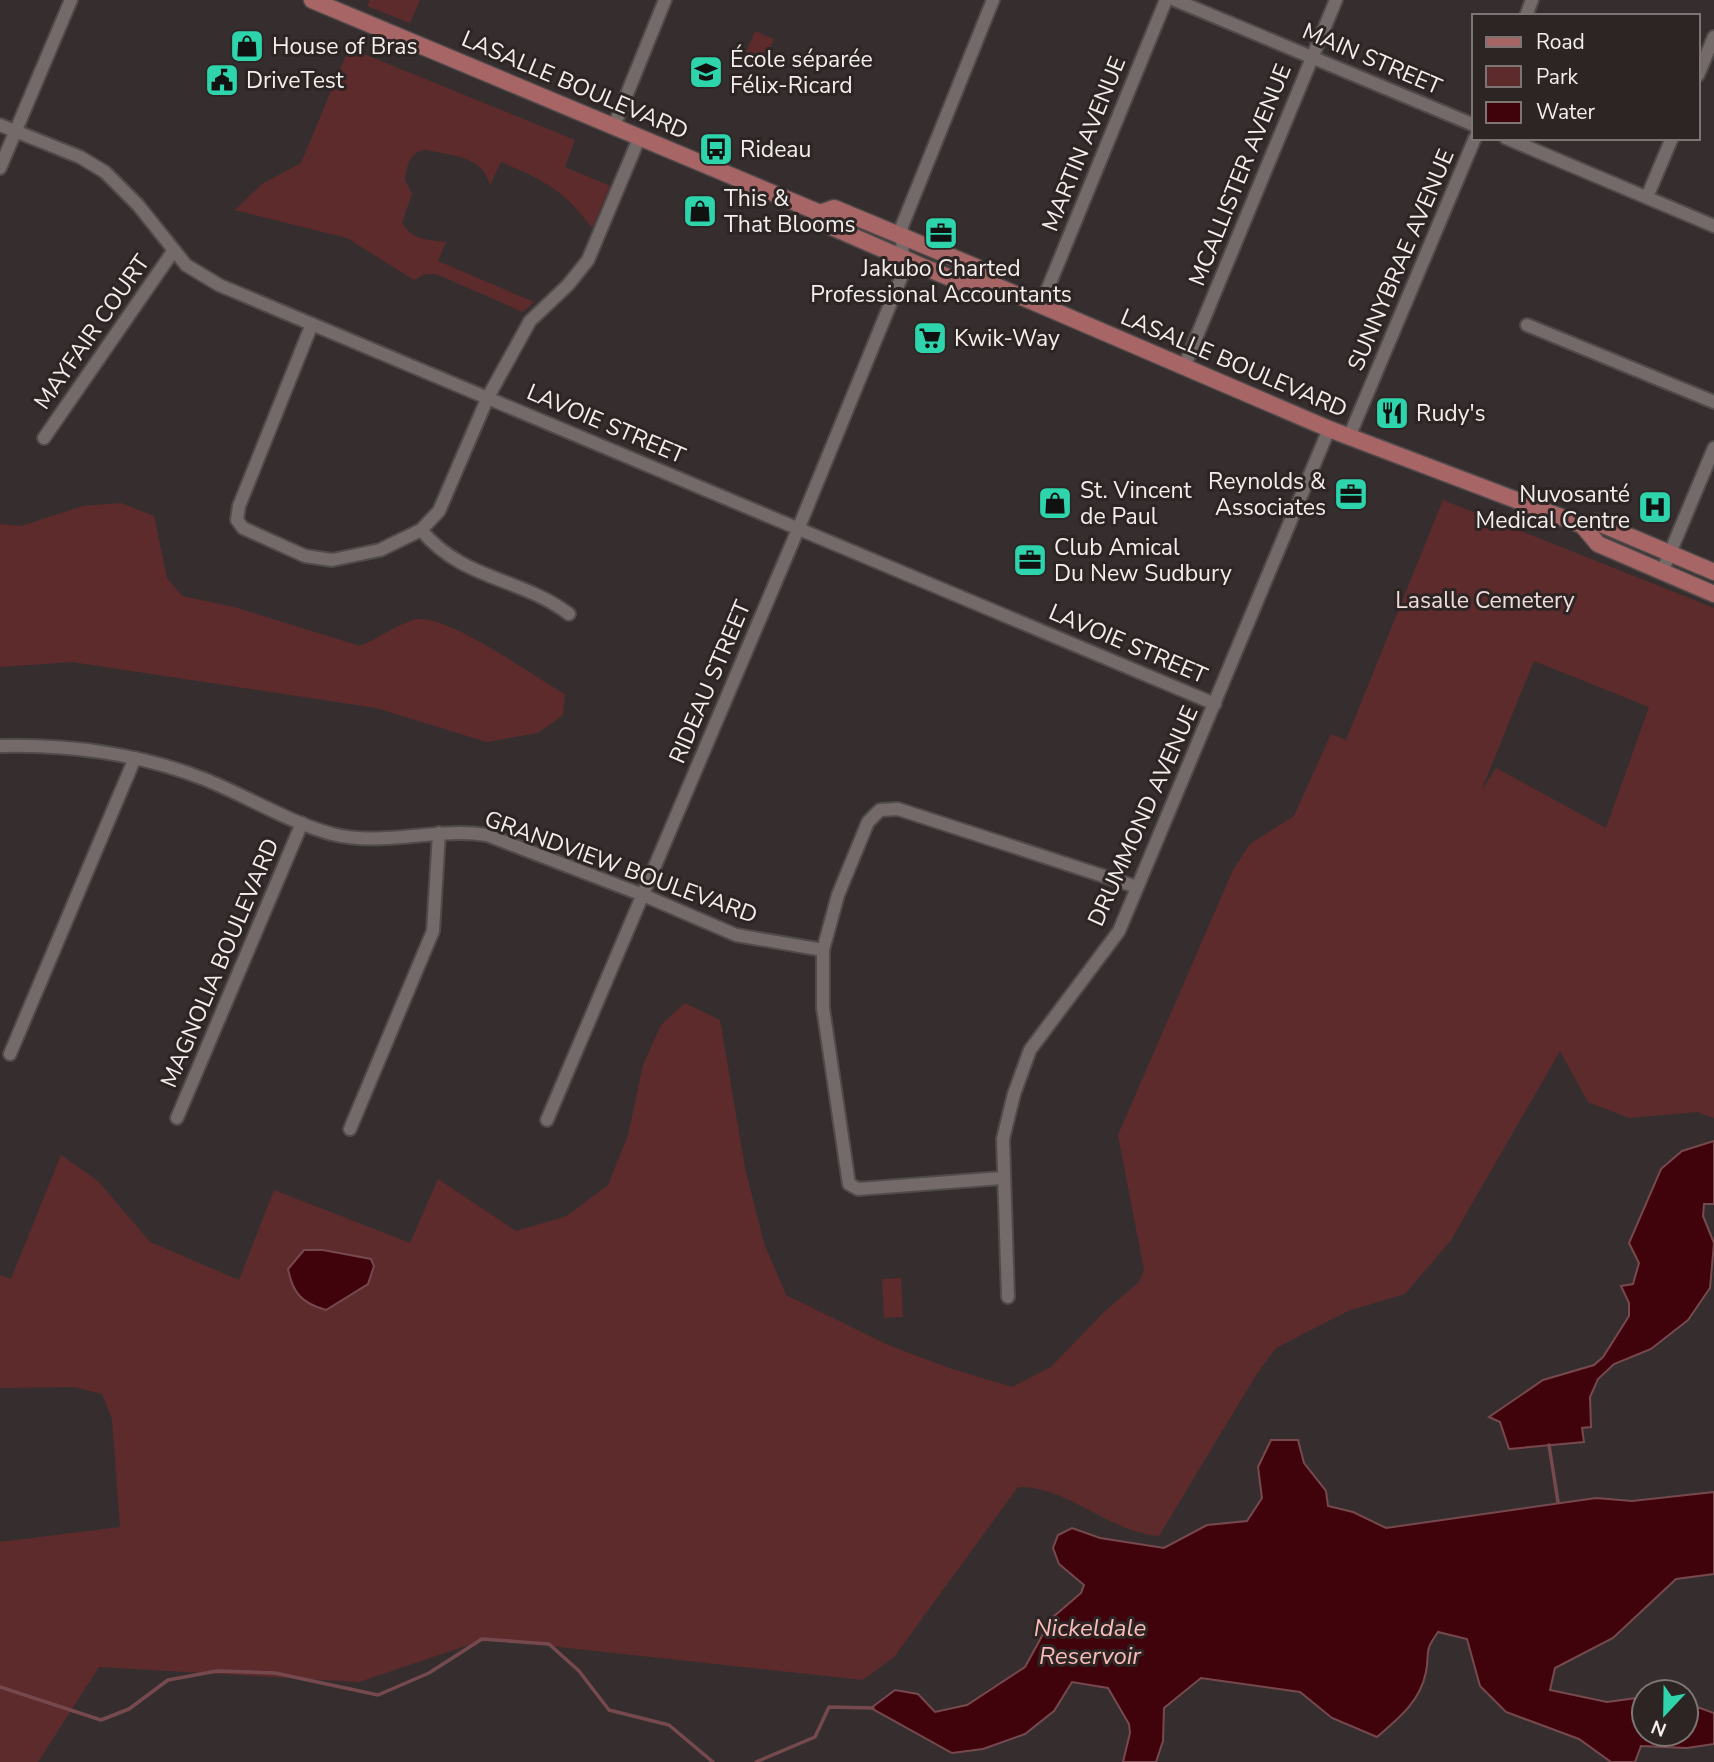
<svg xmlns="http://www.w3.org/2000/svg" width="1714" height="1762" font-family="'Nunito Sans',sans-serif">
  <style>
    .green { fill: #5e2b2c; fill-rule: evenodd }
    .water { fill: #41030b; stroke: #76494f; stroke-width: 2 }
    .lines { fill: none; stroke-linecap: round; stroke-linejoin: round }
    .stream { stroke: #76494f; stroke-width: 3.5 }
    .minor-casing { stroke: #514a4a; stroke-width: 16 }
    .major-casing { stroke: #514a4a; stroke-width: 19 }
    .minor { stroke: #736a69; stroke-width: 12 }
    .major { stroke: #a86565; stroke-width: 16 }
    .labels { text-anchor: middle; dominant-baseline: central; stroke-width: 6; stroke-linejoin: round; paint-order: stroke }
    .poi-label { font-size: 23px; fill: #f3eded; stroke: #2c2524; text-anchor: start }
    .street-label { font-size: 23px; fill: #f3eded; stroke: #2c2524 }
    .park-label { font-size: 23px; fill: #f1dbda; stroke: #2c2524 }
    .water-label { font-size: 24px; font-style: italic; fill: #fabbb9; stroke: #2c2524 }
  </style>
  <rect width="100%" height="100%" fill="#362e2e"/>
  <g class="green">
    <polygon points="370,0 420,0 410,23 367,6"/>
    <polygon points="755,31 774,39 763,65 744,57"/>
    <path d="M349 48 575 140 565 167 610 186 592 228C564 190 544 180 501 162L490 185C483 156 453 156 427 150 410 150 407 165 405 180L412 194 402 222C411 240 428 240 446 242L438 261 534 302 523 312 436 274H425L414 280 347 238 235 210 262 184 301 163Z"/>
    <path d="M1443 500 1714 608V1118L1697 1112 1629 1118 1588 1102 1560 1051 1451 1240 1405 1294 1348 1311 1276 1348 1256 1375 1159 1536C1108 1532 1069 1486 1018 1487L894 1657 863 1680 486 1639 359 1682 99 1667 38 1762H0V1542L120 1527 112 1419 102 1394 74 1387 0 1388V1275L11 1279 61 1155 98 1181 150 1242 239 1280 274 1190 410 1243 438 1179 516 1231 567 1216 608 1185 628 1135 643 1065 661 1025 685 1003 720 1020 745 1168 764 1243 786 1295 888 1345 949 1368 1012 1387 1051 1367 1105 1311 1139 1282 1144 1270 1118 1135 1233 870 1250 844 1294 816 1331 734 1346 740ZM1534 661 1649 707 1606 828 1496 768 1481 791Z"/>
    <path d="M121 503 154 516 167 578 182 596 234 607 360 646C377 639 397 625 413 620 443 610 534 677 565 694L563 715 538 733 487 742 376 708 72 662 0 667V524L21 526 83 506Z"/>
    <polygon points="901,1278 903,1317 884,1318 882,1279"/>
  </g>
  <g class="water">
    <polygon points="1714,1141 1714,1204 1704,1204 1703,1216 1714,1243 1710,1288 1688,1320 1651,1349 1614,1364 1598,1379 1590,1397 1591,1427 1582,1428 1584,1442 1509,1449 1500,1422 1489,1417 1543,1380 1594,1365 1603,1357 1629,1316 1629,1303 1621,1286 1633,1284 1639,1263 1629,1243 1661,1169 1682,1151"/>
    <path d="M304 1250H323L371 1259 374 1266 368 1284 326 1310C302 1303 293 1294 288 1269Z"/>
    <path d="M1271 1440H1298L1304 1463 1326 1491 1328 1506 1353 1512 1386 1528 1596 1498 1632 1501 1714 1492V1574L1676 1579 1613 1638 1555 1668 1550 1690 1607 1702 1644 1697V1734H1686V1703L1714 1713V1744L1687 1748 1641 1746 1635 1762H1611L1579 1739 1506 1712 1480 1686 1467 1639 1438 1632C1423 1653 1430 1651 1426 1672 1420 1702 1398 1719 1377 1737L1332 1718 1300 1692 1201 1678 1164 1708 1163 1741 1156 1762H1123L1130 1733 1129 1724 1108 1688 1072 1682 1054 1711 1025 1734 983 1749 952 1753 871 1708 895 1690 918 1694 935 1712 967 1705 1025 1667 1052 1618 1081 1593 1084 1585 1059 1564 1053 1548 1058 1535 1072 1528 1100 1538 1164 1548 1207 1525 1247 1521 1262 1498 1258 1467Z"/>
  </g>
  <g class="lines">
    <g class="stream">
      <polyline points="1549,1445 1558,1502"/>
      <polyline points="0,1687 101,1720 129,1709 168,1680 217,1671 275,1673 378,1695 429,1673 482,1639 549,1644 579,1671 609,1710 669,1725 713,1762"/>
      <polyline points="756,1762 815,1737 829,1707 873,1708"/>
    </g>
    <g class="minor-casing">
      <g id="minor">
        <polyline points="1175,0 1474,125"/>
        <polyline points="1526,16 1532,0"/>
        <polyline points="1698,75 1714,37"/>
        <polyline points="0,125 80,157 105,172 138,205 186,265 219,285 1215,704"/>
        <polyline points="614,126 665,0"/>
        <polyline points="1506,138 1714,226"/>
        <polyline points="0,168 71,0"/>
        <polyline points="1647,197 1672,138"/>
        <polyline points="1041,305 1166,0"/>
        <polyline points="312,324 239,506 237,520 243,528 305,556 332,560 380,550 421,530 439,511 488,397 530,321 568,285 588,260 640,136"/>
        <polyline points="1527,325 1714,402"/>
        <polyline points="1184,367 1336,0"/>
        <polyline points="1349,437 1475,138"/>
        <polyline points="44,438 174,250"/>
        <path d="M421 530C464 581 520 577 569 614"/>
        <polyline points="1662,572 1714,448"/>
        <path d="M0 746C68 744 141 754 204 779 247 796 288 822 332 834 383 847 436 827 487 835L643 895 736 935 823 950"/>
        <polyline points="10,1054 135,758"/>
        <polyline points="177,1118 302,823"/>
        <polyline points="547,1120 799,527 903,273 902,226 993,0"/>
        <polyline points="350,1129 433,931 439,833"/>
        <polyline points="1002,1178 858,1189 849,1184 823,1008 823,950 838,895 868,822 880,810 898,809 1137,887"/>
        <polyline points="1008,1297 1003,1139 1014,1094 1030,1050 1119,931 1329,429"/>
      </g>
    </g>
    <g class="major-casing">
      <g id="major">
        <polyline points="312,0 820,213 827,225 919,265 970,286 987,282"/>
        <polyline points="820,213 834,208 976,267 987,282 1329,429 1582,525 1598,544 1714,594"/>
        <polyline points="1582,525 1596,522 1714,572"/>
      </g>
    </g>
    <use href="#minor" class="minor"/>
    <use href="#major" class="major"/>
  </g>
  <defs>
    <g id="shop-square" transform="scale(1.75)"><rect x="-9" y="-9" width="18" height="18" rx="4" fill="#2ed4ab" stroke="#2c2524"/><path d="M-5-2.5h2.3a2.7 3.5 0 0 1 5.4 0H5L5.5 6h-11ZM-1.5-2.5h3a1.5 2.3 0 0 0-3 0Z" fill="#111"/></g>
    <g id="school-square" transform="scale(1.75)"><rect x="-9" y="-9" width="18" height="18" rx="4" fill="#2ed4ab" stroke="#2c2524"/><path d="M0-5L7-2L0 1L-7-2ZM-4 1L0 2.5L4 1V4Q0 6-4 4Z" fill="#111"/></g>
    <g id="civic-square" transform="scale(1.75)"><rect x="-9" y="-9" width="18" height="18" rx="4" fill="#2ed4ab" stroke="#2c2524"/><path d="M-.6-6.5H3V-4.5H.6V-3L4-1V1h2V6H-6V1h2V-1L-.6-3ZM-1.2 2.5V6h2.4V2.5Z" fill="#111"/></g>
    <g id="bus-square" transform="scale(1.75)"><rect x="-9" y="-9" width="18" height="18" rx="4" fill="#2ed4ab" stroke="#2c2524"/><path d="M-5-6H5V4H4V6H2V4H-2V6H-4V4H-5ZM-3.5-4V0h7V-4ZM-3.5 1.2v1.5H-2V1.2ZM2 1.2v1.5H3.5V1.2Z" fill="#111"/></g>
    <g id="office-square" transform="scale(1.75)"><rect x="-9" y="-9" width="18" height="18" rx="4" fill="#2ed4ab" stroke="#2c2524"/><path d="M-6-3h4V-5.5h4V-3h4V5H-6ZM-1-4.5V-3h2v-1.5ZM-6 0V1H6V0Z" fill="#111"/></g>
    <g id="supermarket-square" transform="scale(1.75)"><rect x="-9" y="-9" width="18" height="18" rx="4" fill="#2ed4ab" stroke="#2c2524"/><path d="M-6-5.5h2.5l.6 2H6L4.5 2H-2.5L-4.4-4H-6ZM-1.5 3.2a1.3 1.3 0 1 0 .1 0ZM3 3.2a1.3 1.3 0 1 0 .1 0Z" fill="#111"/></g>
    <g id="restaurant-square" transform="scale(1.75)"><rect x="-9" y="-9" width="18" height="18" rx="4" fill="#2ed4ab" stroke="#2c2524"/><path d="M-5-6h1v4h1v-4h1v4h1v-4h1v5L-1.5 .5V6h-2V.5L-5-1ZM5-6V6H3V1.5H1.5Q1.5-4 5-6Z" fill="#111"/></g>
    <g id="hospital-square" transform="scale(1.75)"><rect x="-9" y="-9" width="18" height="18" rx="4" fill="#2ed4ab" stroke="#2c2524"/><path d="M-5-5h3v3.5h4V-5h3V5h-3V1.5h-4V5h-3Z" fill="#111"/></g>
  </defs>
  <g fill-rule="evenodd">
    <use href="#shop-square" x="247" y="46"/>
    <use href="#school-square" x="706" y="72"/>
    <use href="#civic-square" x="222" y="80"/>
    <use href="#bus-square" x="716" y="149"/>
    <use href="#shop-square" x="700" y="211"/>
    <use href="#office-square" x="941" y="233"/>
    <use href="#supermarket-square" x="930" y="338"/>
    <use href="#restaurant-square" x="1392" y="413"/>
    <use href="#office-square" x="1351" y="494"/>
    <use href="#shop-square" x="1055" y="503"/>
    <use href="#hospital-square" x="1655" y="507"/>
    <use href="#office-square" x="1030" y="560"/>
  </g>
  <g class="labels">
    <g class="poi-label">
      <text x="272" y="46">House of Bras</text>
      <text x="730" y="59">École séparée<tspan x="730" dy="26">Félix-Ricard</tspan></text>
      <text x="246" y="80">DriveTest</text>
      <text x="740" y="149">Rideau</text>
      <text x="724" y="198">This &amp;<tspan x="724" dy="26">That Blooms</tspan></text>
      <text x="941" y="268" text-anchor="middle">Jakubo Charted<tspan x="941" dy="26">Professional Accountants</tspan></text>
      <text x="954" y="338">Kwik-Way</text>
      <text x="1416" y="413">Rudy's</text>
      <text x="1326" y="481" text-anchor="end">Reynolds &amp;<tspan x="1326" dy="26">Associates</tspan></text>
      <text x="1080" y="490">St. Vincent<tspan x="1080" dy="26">de Paul</tspan></text>
      <text x="1630" y="494" text-anchor="end">Nuvosanté<tspan x="1630" dy="26">Medical Centre</tspan></text>
      <text x="1054" y="547">Club Amical<tspan x="1054" dy="26">Du New Sudbury</tspan></text>
    </g>
    <g class="street-label">
      <text transform="translate(1372 59) rotate(23)">MAIN STREET</text>
      <text transform="translate(575 85) rotate(23)">LASALLE BOULEVARD</text>
      <text transform="translate(1084 144) rotate(-68)">MARTIN AVENUE</text>
      <text transform="translate(1240 175) rotate(-68)">MCALLISTER AVENUE</text>
      <text transform="translate(1401 260) rotate(-67)">SUNNYBRAE AVENUE</text>
      <text transform="translate(92 332) rotate(-55)">MAYFAIR COURT</text>
      <text transform="translate(1234 363) rotate(23)">LASALLE BOULEVARD</text>
      <text transform="translate(606 424) rotate(23)">LAVOIE STREET</text>
      <text transform="translate(1128 644) rotate(23)">LAVOIE STREET</text>
      <text transform="translate(710 682) rotate(-67)">RIDEAU STREET</text>
      <text transform="translate(1143 816) rotate(-66)">DRUMMOND AVENUE</text>
      <text transform="translate(621 867) rotate(20)">GRANDVIEW BOULEVARD</text>
      <text transform="translate(220 963) rotate(-67)">MAGNOLIA BOULEVARD</text>
    </g>
    <g class="park-label">
      <text x="1485" y="600">Lasalle Cemetery</text>
    </g>
    <g class="water-label">
      <text x="1090" y="1628">Nickeldale<tspan x="1090" dy="28">Reservoir</tspan></text>
    </g>
  </g>
  <rect x="1472" y="14" width="228" height="126" fill="#2c2524" stroke="#7c7574" stroke-width="2"/>
  <rect x="1486" y="37" width="35" height="10" fill="#a86565" stroke="#7c7574" stroke-width="2"/>
  <text x="1536" y="49" font-size="21" fill="#f3eded">Road</text>
  <rect x="1486" y="66" width="35" height="21" fill="#5e2b2c" stroke="#7c7574" stroke-width="2"/>
  <text x="1536" y="84" font-size="21" fill="#f3eded">Park</text>
  <rect x="1486" y="102" width="35" height="21" fill="#41030b" stroke="#7c7574" stroke-width="2"/>
  <text x="1536" y="119" font-size="21" fill="#f3eded">Water</text>
  <g transform="translate(1665 1713) rotate(202)"><circle r="33" fill="#2c2524" stroke="#7c7574" stroke-width="2"/>
  <path d="M0-5L12 26L0 18L-12 26Z" fill="#2ed4ab"/>
  <text y="-10" font-size="19" font-weight="bold" text-anchor="middle" fill="#f3eded">N</text>
  </g>
</svg>
